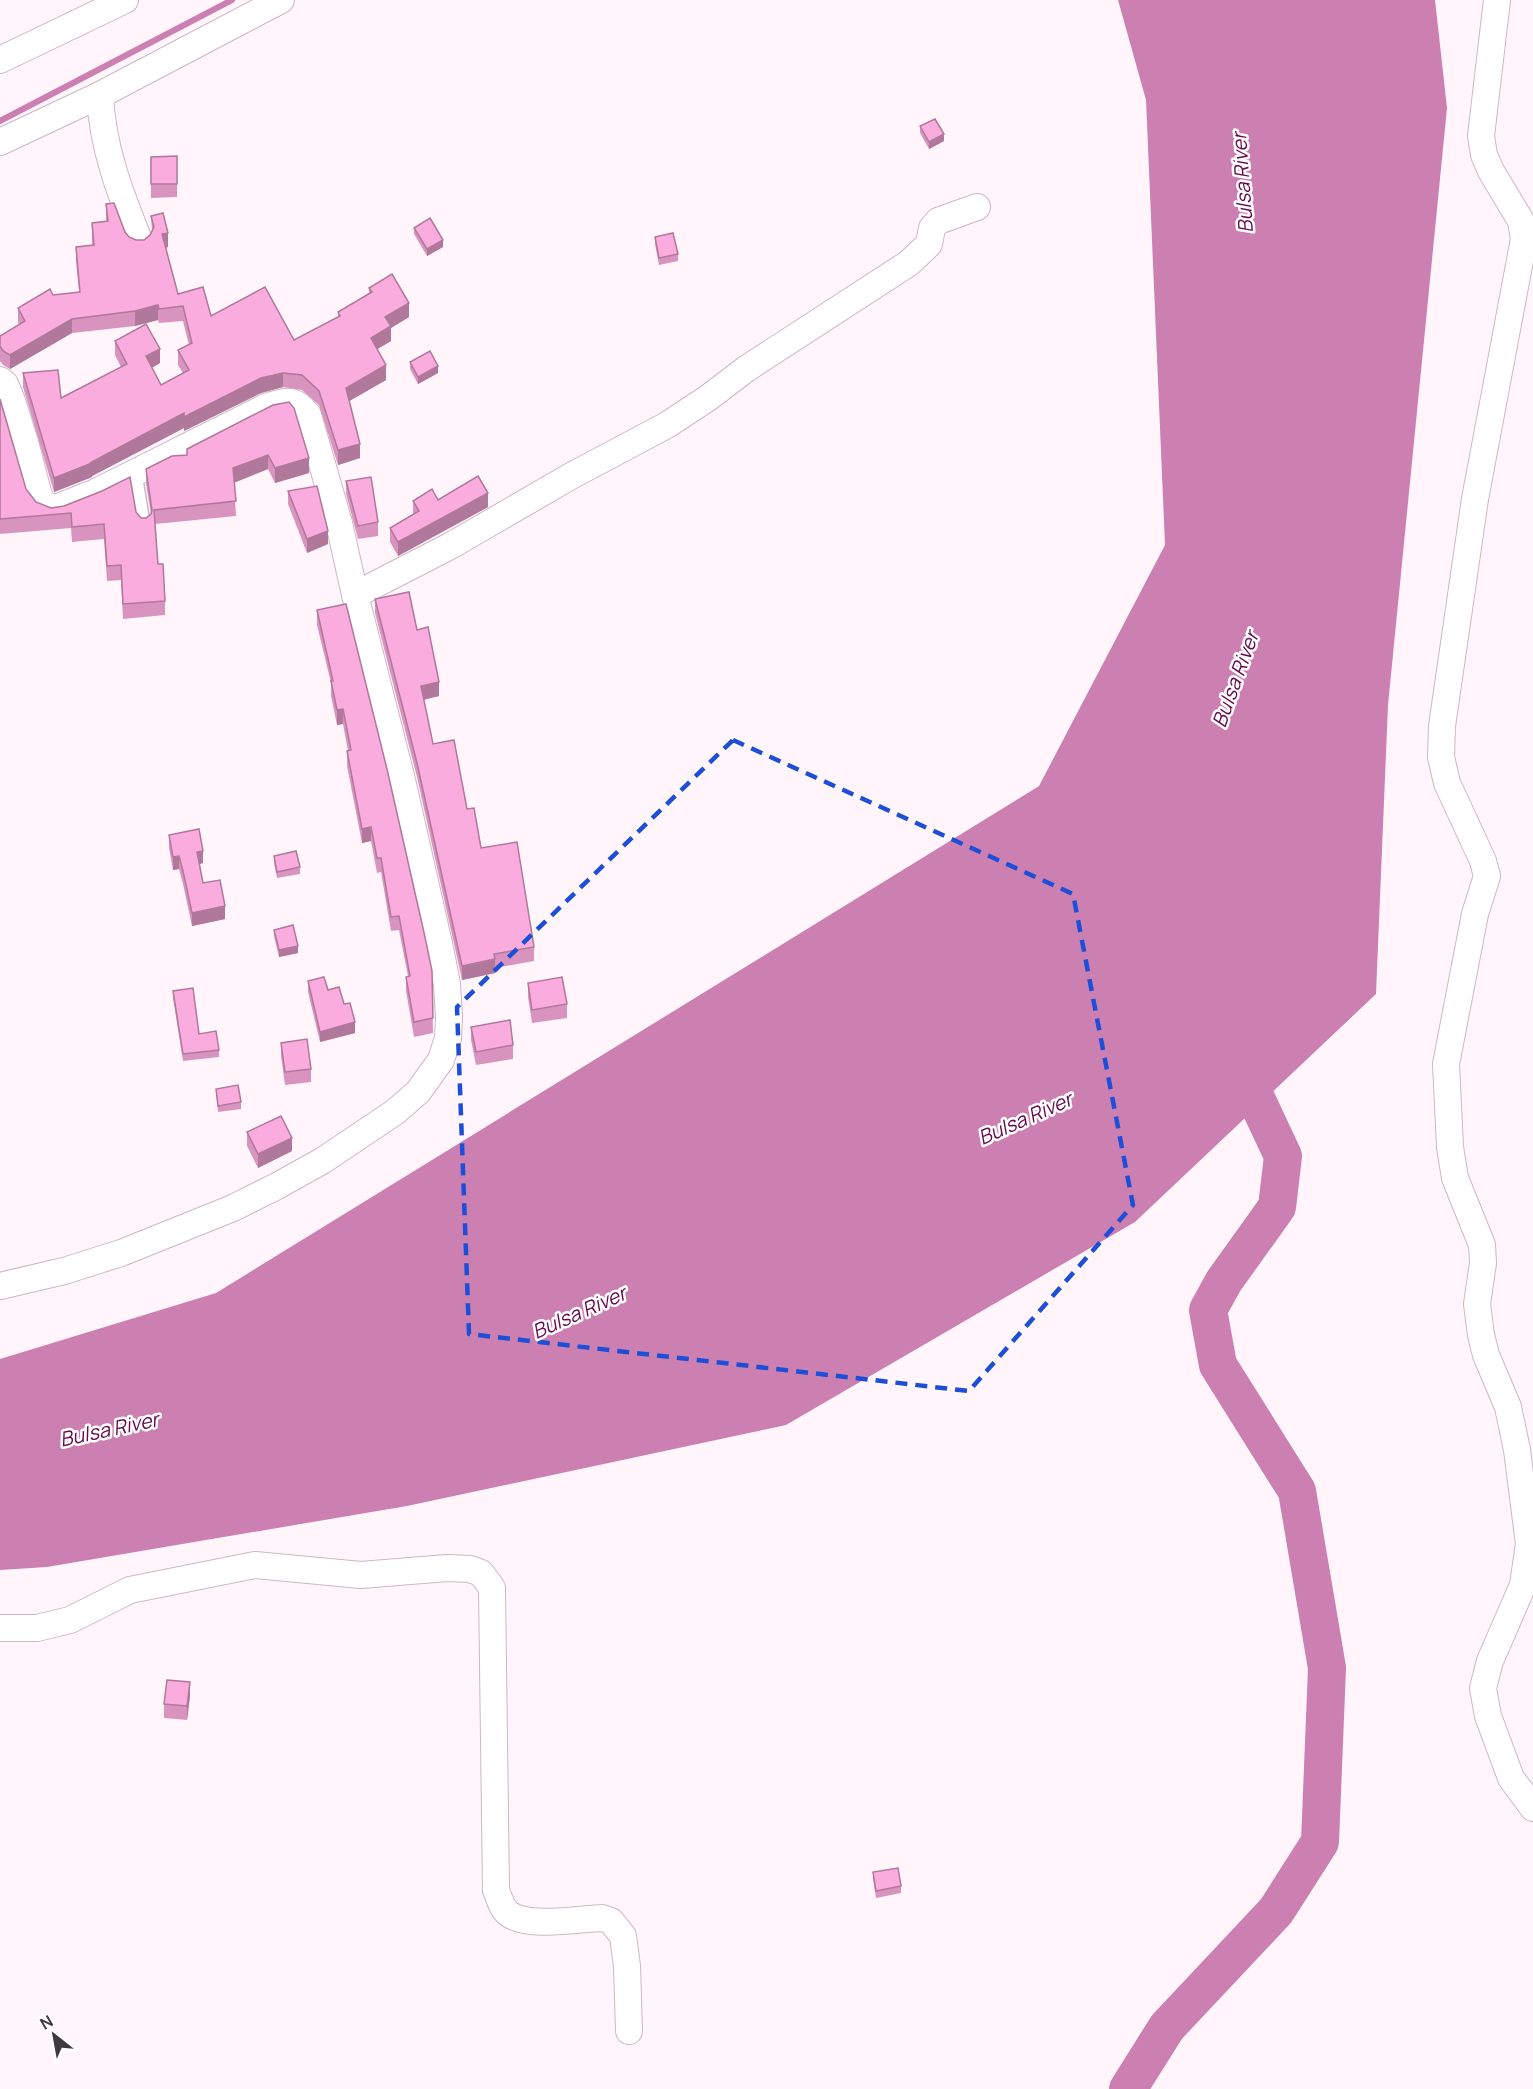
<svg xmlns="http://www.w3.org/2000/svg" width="1533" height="2089" font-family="Manrope,sans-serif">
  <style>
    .water { fill: #cc80b1 }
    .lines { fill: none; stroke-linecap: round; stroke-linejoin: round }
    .stream { stroke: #cc80b1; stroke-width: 6 }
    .river { stroke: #cc80b1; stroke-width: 38 }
    .lane-casing { stroke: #cdb7c4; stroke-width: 15 }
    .street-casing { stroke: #cdb7c4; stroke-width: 28 }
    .lane { stroke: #fff; stroke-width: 12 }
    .street { stroke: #fff; stroke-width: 26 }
    .wall { fill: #d894bf }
    .shaded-wall { fill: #b0789b }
    .building { fill: #fbacde; stroke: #b0789b; stroke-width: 1.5 }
    .marked { fill: none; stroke: #1d4ed8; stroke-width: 4.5; stroke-dasharray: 12 8; stroke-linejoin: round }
    .labels { text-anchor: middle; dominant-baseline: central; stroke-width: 5; stroke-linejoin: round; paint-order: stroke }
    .water-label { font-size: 20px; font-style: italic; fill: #66094f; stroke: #fff }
  </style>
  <rect width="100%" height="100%" fill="#fff5fb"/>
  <polygon class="water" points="1118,0 1435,0 1447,108 1388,705 1376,994 1135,1222 786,1425 407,1506 47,1567 0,1570 0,1359 216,1293 1039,786 1165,545 1146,100"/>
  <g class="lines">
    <polyline class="stream" points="0,121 232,0"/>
    <polyline class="river" points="1128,2089 1167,2027 1276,1911 1320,1842 1327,1668 1297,1491 1218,1365 1208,1310 1224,1281 1277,1207 1283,1156 1237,1058"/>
    <g class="lane-casing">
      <polyline id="lane" points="135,471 144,525"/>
    </g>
    <g class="street-casing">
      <g id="street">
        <polyline points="1497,0 1481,136 1484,155 1491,171 1521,221 1524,239 1475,499 1442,726 1441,757 1447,783 1483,861 1487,876 1475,914 1446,1064 1450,1147 1455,1178 1482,1245 1483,1263 1477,1304 1481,1335 1486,1355 1508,1407 1517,1450 1529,1544 1523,1585 1490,1661 1483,1688 1488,1716 1511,1778 1533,1808"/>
        <polyline points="0,60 125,0"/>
        <path d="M100 95C102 146 120 193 139 240"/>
        <polyline points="0,142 100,95 281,0"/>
        <path d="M0 380 5 384 11 398 25 442 39 496 44 504 50 508 58 507 96 492 268 406C288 401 294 397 308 415L339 523 355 595 402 780 440 948 447 984 449 1017 448 1038 441 1060 418 1092 395 1112 322 1161 277 1186 233 1208 121 1253 64 1271 0 1286"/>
        <polyline points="355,595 452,545 571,476 667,425 708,398 746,369 909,263 929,244 932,228 938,221 977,207"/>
        <path d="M0 1628H37L70 1620 130 1590 255 1565 361 1575 447 1568 470 1569 481 1573 492 1588 496 1890C499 1898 502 1909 509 1914 528 1928 579 1919 602 1918L611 1921 623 1936 627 1966 629 2031"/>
      </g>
    </g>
    <use href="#lane" class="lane"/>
    <use href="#street" class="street"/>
  </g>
  <g class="wall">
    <polygon points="920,126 944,141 929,149 920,133"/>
    <polygon points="177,156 177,197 151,198 151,157"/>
    <polygon points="106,204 129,237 136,240 144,240 150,235 152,232 151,216 168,247 166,248 178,294 211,316 294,340 338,317 338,312 369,293 369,288 409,317 391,328 391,341 377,349 386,380 349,401 360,458 338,465 319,405 302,390 283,387 261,393 184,431 184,428 92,476 92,477 54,492 23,387 23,373 61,398 121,367 115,355 115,341 160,363 152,368 161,385 183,373 178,365 178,350 189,345 183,321 159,323 158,320 135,326 72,333 10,369 3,365 0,361 0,336 19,325 18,322 18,308 53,295 79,292 76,261 76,247 92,245 92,223 106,221"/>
    <polygon points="414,228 443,247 427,256 414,234"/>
    <polygon points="655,237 678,254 678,261 659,265 655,244"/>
    <polygon points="410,362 438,373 418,384 410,369"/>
    <polygon points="0,399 26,489 36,502 51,508 136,512 141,518 146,518 151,514 146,484 146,469 187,455 273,405 309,473 275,483 268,469 234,483 236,516 155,524 158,564 165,601 165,615 123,619 121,580 107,581 104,539 72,542 71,528 0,534"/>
    <polygon points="346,481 378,522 378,536 358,539 346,494"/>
    <polygon points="288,491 328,544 307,553 288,504"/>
    <polygon points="438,500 488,507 398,556 390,542 390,528 413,514 413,501"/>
    <polygon points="375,599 417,630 439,696 424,700 433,744 467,809 481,848 534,947 534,961 495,968 495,973 462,980 417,777 375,613"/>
    <polygon points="317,610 432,971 433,1033 414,1037 406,991 406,977 408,976 399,930 391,931 381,872 377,873 371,841 362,843 347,766 347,751 348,751 343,724 337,725 331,696 331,683 317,625"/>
    <polygon points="169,835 203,863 199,864 203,883 225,919 192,926 183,884 179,869 173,870 169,848"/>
    <polygon points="274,856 300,867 300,874 277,878 274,863"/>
    <polygon points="274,930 298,953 279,957 274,936"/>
    <polygon points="308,981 328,990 344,1004 355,1033 320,1042 308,992"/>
    <polygon points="528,983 567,1004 567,1018 532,1023 528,997"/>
    <polygon points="173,991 199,1034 219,1050 219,1057 183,1061 173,998"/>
    <polygon points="471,1027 513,1045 513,1059 476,1065 471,1040"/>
    <polygon points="281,1043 311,1069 311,1082 285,1085 281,1056"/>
    <polygon points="216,1089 241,1102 241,1109 218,1112"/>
    <polygon points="247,1132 292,1151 258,1168 247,1146"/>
    <polygon points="190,1696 187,1720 164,1718 164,1704"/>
    <polygon points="873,1872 901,1886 901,1893 876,1898 873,1879"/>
  </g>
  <g class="shaded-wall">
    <polygon points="944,134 944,141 929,149 929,142"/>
    <polygon points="168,233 168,247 162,249 162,234"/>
    <polygon points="443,240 443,247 427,256 427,249"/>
    <polygon points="409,303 409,317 391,328 391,341 371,353 371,338 385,317"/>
    <polygon points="158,305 158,320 135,326 135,311"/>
    <polygon points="72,319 72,333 10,369 10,355"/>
    <polygon points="160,349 160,363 146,371 146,356"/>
    <polygon points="386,365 386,380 346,403 346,388"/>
    <polygon points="438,366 438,373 418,384 418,377"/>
    <polygon points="283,373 283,387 261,393 184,431 184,417 261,378"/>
    <polygon points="184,413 184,428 92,476 92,477 54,492 54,478"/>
    <polygon points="360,444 360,458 338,465 338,450"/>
    <polygon points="268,455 268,469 233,483 233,468"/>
    <polygon points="309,458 309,473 275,483 275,468"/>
    <polygon points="488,493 488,507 398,556 398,542"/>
    <polygon points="328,531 328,544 307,553 307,539"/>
    <polygon points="439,682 439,696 421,700 421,686"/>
    <polygon points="343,709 343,724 337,725 337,710"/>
    <polygon points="371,827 371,841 362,843 362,829"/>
    <polygon points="203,851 203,863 197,865 197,852"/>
    <polygon points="179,856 179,869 173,870 173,857"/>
    <polygon points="225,906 225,919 192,926 192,913"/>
    <polygon points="298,946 298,953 279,957 279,950"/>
    <polygon points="495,959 495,973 462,980 462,966"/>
    <polygon points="355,1022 355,1033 320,1042 320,1032"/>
    <polygon points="292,1138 292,1151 258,1168 258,1154"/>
    <polygon points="190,1682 190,1696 187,1720 187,1706"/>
  </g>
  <g class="building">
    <polygon points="935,119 944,134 929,142 920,126"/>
    <polygon points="177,156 177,184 151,184 151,157"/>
    <polygon points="114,203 125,232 129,237 136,240 144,240 150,235 154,227 151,216 163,213 168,233 162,234 178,294 203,287 211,316 265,287 294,340 340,316 338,312 372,292 369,288 392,274 409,303 385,317 391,326 371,338 386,365 346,388 360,444 338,450 319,391 302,375 283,373 261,378 184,417 184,413 90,463 92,463 54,478 23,373 58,370 61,398 127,364 115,341 146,324 160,349 146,356 161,385 189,370 178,350 192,343 183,306 159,309 158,305 135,311 72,319 10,355 3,351 0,346 0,336 25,321 18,308 50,289 53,295 80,292 76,247 94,245 92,223 108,221 106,204"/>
    <polygon points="430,218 443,240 427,249 414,228"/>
    <polygon points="673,233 678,254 659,258 655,237"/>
    <polygon points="430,351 438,366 418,377 410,362"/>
    <polygon points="0,399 26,489 36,502 51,508 64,506 102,491 130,477 136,512 141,518 146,518 151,514 152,510 146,469 172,456 187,455 187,449 273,405 284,403 289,402 294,408 309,458 275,468 268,455 233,468 236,501 154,510 158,564 163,564 165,601 123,604 121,565 107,566 104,524 72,527 71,513 0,519"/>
    <polygon points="478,476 488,493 398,542 390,528 419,511 413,501 432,489 438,500"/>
    <polygon points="371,477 378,522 358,526 346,481"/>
    <polygon points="317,486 328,531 307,539 288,491"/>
    <polygon points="409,592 417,630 428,627 439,682 421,686 433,744 454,740 467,809 474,808 481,848 517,842 534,947 494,954 495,959 462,966 417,763 375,599"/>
    <polygon points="346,604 387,769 425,937 432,971 433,1018 414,1022 406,977 410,976 399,916 391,917 381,858 377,858 371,827 362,829 347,751 351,750 343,709 337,710 331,681 333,681 317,610"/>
    <polygon points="199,829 203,851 197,852 203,883 220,880 225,906 192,913 183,871 179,856 173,857 169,835"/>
    <polygon points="296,851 300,867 277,872 274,856"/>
    <polygon points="293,925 298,946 279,950 274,930"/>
    <polygon points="324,977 328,990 339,987 344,1004 350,1003 355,1022 320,1032 308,981"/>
    <polygon points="562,977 567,1004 532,1010 528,983"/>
    <polygon points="193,988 199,1034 216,1031 219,1050 183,1054 173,991"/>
    <polygon points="510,1020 513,1045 476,1052 471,1027"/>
    <polygon points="307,1039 311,1069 285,1072 281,1043"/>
    <polygon points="238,1085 241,1102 218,1106 216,1089"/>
    <polygon points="281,1116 292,1138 258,1154 247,1132"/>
    <polygon points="167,1680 190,1682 187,1706 164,1704"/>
    <polygon points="898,1868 901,1886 876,1891 873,1872"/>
  </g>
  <path class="marked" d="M733 740 1073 894 1133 1205 969 1391 469 1334 457 1007Z"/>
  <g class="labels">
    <g class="water-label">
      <text transform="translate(1242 183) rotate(-94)">Bulsa River</text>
      <text transform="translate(1235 679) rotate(-70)">Bulsa River</text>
      <text transform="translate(1025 1118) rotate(-24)">Bulsa River</text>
      <text transform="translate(579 1312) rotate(-24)">Bulsa River</text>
      <text transform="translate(109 1429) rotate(-12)">Bulsa River</text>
    </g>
  </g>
  <g transform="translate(54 2035) rotate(329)" stroke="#ffffff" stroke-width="4.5" paint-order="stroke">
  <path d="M0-4.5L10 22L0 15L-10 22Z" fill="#42393e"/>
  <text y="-9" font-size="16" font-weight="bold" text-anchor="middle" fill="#42393e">N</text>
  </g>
</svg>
